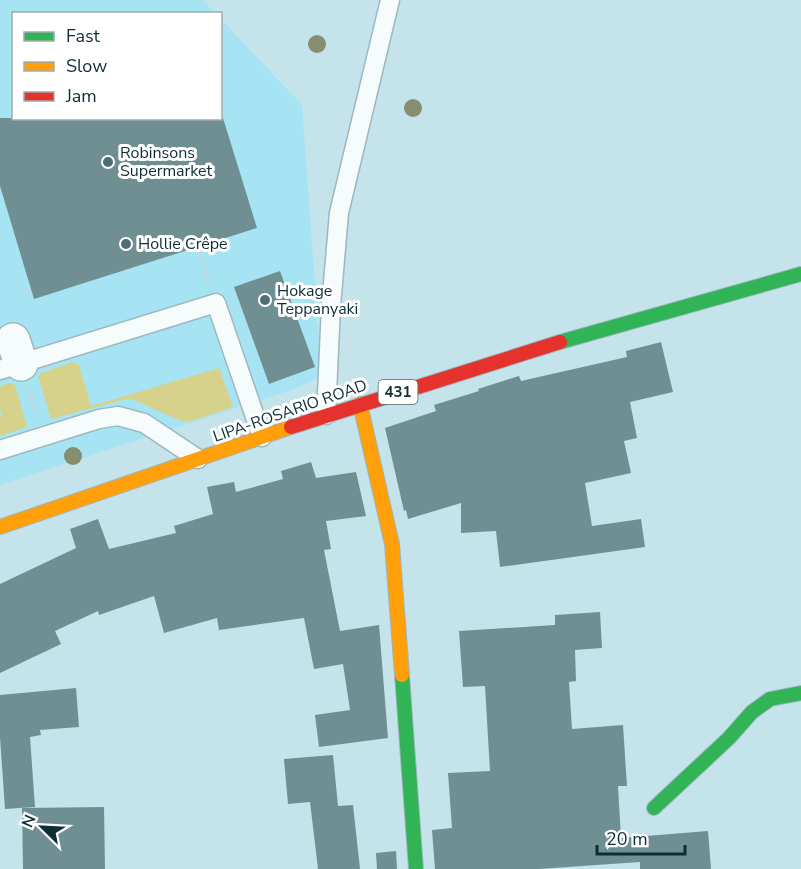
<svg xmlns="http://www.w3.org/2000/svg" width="801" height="869" font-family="'Nunito Sans',sans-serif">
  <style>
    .built { fill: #a7e4f3 }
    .green { fill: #d6d28b }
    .building { fill: #708f93 }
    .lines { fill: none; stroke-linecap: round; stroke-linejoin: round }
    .lane-casing { stroke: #9cb8c0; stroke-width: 21 }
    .street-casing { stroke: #9cb8c0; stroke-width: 36 }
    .fast-casing { stroke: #9cb8c0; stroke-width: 16 }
    .slow-casing { stroke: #9cb8c0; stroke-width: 16 }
    .jam-casing { stroke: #9cb8c0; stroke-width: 16 }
    .path { stroke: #cbd5d8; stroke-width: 4; stroke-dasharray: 3 3; stroke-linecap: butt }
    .lane { stroke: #f6fbfc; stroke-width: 18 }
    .street { stroke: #f6fbfc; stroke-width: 33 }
    .fast { stroke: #30b455; stroke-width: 14 }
    .slow { stroke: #ff9f0a; stroke-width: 14 }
    .jam { stroke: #e5322d; stroke-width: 14 }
    .tree { fill: #868d70 }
    .poi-dot { fill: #4e6d75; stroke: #fff; stroke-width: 2 }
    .labels { text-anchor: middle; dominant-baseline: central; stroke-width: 6; stroke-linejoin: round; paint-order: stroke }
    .shield { fill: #fff; stroke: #566d72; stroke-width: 1.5 }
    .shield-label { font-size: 15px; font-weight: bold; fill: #0e2e35 }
    .poi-label { font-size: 16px; fill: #0e2e35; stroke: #fff; text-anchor: start }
    .street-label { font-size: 16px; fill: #0e2e35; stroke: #fff }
  </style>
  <rect width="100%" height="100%" fill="#c4e3eb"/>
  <polygon class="built" points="0,0 203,0 215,13 14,14 14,118 220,118 221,19 302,105 321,367 317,377 312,381 292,390 0,485"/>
  <g class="green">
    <polygon points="73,362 79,365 91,406 219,368 233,407 189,422 181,421 134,400 126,399 51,419 38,376 41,373"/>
    <polygon points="10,383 15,385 27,427 0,436 0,417 2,416 0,409 0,386"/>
  </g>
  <g class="building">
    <polygon points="0,118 223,118 257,228 34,299 0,186"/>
    <polygon points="280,271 315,367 269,384 234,287"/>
    <polygon points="661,342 673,392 630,402 637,438 624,441 631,473 585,483 592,526 641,519 645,547 500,567 496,531 461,533 461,503 408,519 406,510 404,511 385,428 436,411 434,405 479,391 478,389 519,376 521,381 627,357 626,351"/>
    <polygon points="311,462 316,478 356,472 366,516 326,521 331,549 324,550 340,631 379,625 388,738 319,747 315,715 350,710 343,664 314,669 304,618 219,630 217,618 164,633 154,596 99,615 98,611 55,631 61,644 0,673 0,584 76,548 70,529 98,519 109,549 176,533 174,526 213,514 207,487 234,482 236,492 283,479 281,471"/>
    <polygon points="600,612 602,648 575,650 576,681 569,682 572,729 623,725 627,786 618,786 621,838 708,831 711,869 640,869 640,862 539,869 435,869 432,830 452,828 448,773 490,771 485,686 463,687 459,631 555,625 555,615"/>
    <polygon points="76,688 79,727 40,730 41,735 30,737 35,807 5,809 0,737 0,695"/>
    <polygon points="333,755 338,806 353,805 360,869 318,869 310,802 288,804 284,759"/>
    <polygon points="104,807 105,869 23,869 22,808"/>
    <polygon points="396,851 397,869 377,869 376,853"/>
  </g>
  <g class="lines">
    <g class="lane-casing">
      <g id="lane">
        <polyline points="0,370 216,303 262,437"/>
        <polyline points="326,415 331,306 339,213 390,0"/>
        <polyline points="0,450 99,419 118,416 144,423 198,459"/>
      </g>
    </g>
    <g class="street-casing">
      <polyline id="street" points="13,340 21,364"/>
    </g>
    <g class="fast-casing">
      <g id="fast">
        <polyline points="560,342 801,274"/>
        <polyline points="402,675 416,869"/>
        <polyline points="654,808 729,738 752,712 770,699 801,693"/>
      </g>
    </g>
    <g class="slow-casing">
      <g id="slow">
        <polyline points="360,404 392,544 402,675"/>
        <polyline points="0,527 291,427"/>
      </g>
    </g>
    <g class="jam-casing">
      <polyline id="jam" points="291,427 560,342"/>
    </g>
    <g class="path">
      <polyline points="198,248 209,281"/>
      <polyline points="27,291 31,289"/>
      <polyline points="29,392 36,413"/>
    </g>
    <use href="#lane" class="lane"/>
    <use href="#street" class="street"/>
    <use href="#fast" class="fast"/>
    <use href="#slow" class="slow"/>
    <use href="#jam" class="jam"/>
  </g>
  <g class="tree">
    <circle cx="317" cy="44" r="9"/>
    <circle cx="413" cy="108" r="9"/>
    <circle cx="73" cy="456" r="9"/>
  </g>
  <g class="poi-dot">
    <circle cx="108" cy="162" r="6"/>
    <circle cx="126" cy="244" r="6"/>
    <circle cx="265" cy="300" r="6"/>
  </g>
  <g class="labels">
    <rect class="shield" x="378.5" y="380" width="39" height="24" rx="4.5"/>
    <g class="shield-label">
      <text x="398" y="392">431</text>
    </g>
    <g class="poi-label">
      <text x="120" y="153">Robinsons<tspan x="120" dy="18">Supermarket</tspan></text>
      <text x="138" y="244">Hollie Crêpe</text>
      <text x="277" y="291">Hokage<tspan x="277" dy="18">Teppanyaki</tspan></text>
    </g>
    <g class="street-label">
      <text transform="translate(290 411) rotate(-19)">LIPA-ROSARIO ROAD</text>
    </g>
  </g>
  <rect x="12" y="12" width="210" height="108" fill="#ffffff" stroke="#9fabae" stroke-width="1.5"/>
  <rect x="24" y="32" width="30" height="9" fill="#30b455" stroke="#9fabae" stroke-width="1.5"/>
  <text x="66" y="42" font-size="18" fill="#0e2e35">Fast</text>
  <rect x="24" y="62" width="30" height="9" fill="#ff9f0a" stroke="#9fabae" stroke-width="1.5"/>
  <text x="66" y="72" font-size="18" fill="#0e2e35">Slow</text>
  <rect x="24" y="92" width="30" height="9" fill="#e5322d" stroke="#9fabae" stroke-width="1.5"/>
  <text x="66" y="102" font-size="18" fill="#0e2e35">Jam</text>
  <g transform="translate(42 827) rotate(294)" stroke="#ffffff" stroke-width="4.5" paint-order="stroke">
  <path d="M0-4.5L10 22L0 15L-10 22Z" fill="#0e2e35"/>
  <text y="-9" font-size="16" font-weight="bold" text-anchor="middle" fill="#0e2e35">N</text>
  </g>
  <path d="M597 845v9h88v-9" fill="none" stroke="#0e2e35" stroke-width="3"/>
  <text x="606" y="845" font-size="18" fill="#0e2e35" stroke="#ffffff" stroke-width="4.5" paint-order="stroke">20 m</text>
</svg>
